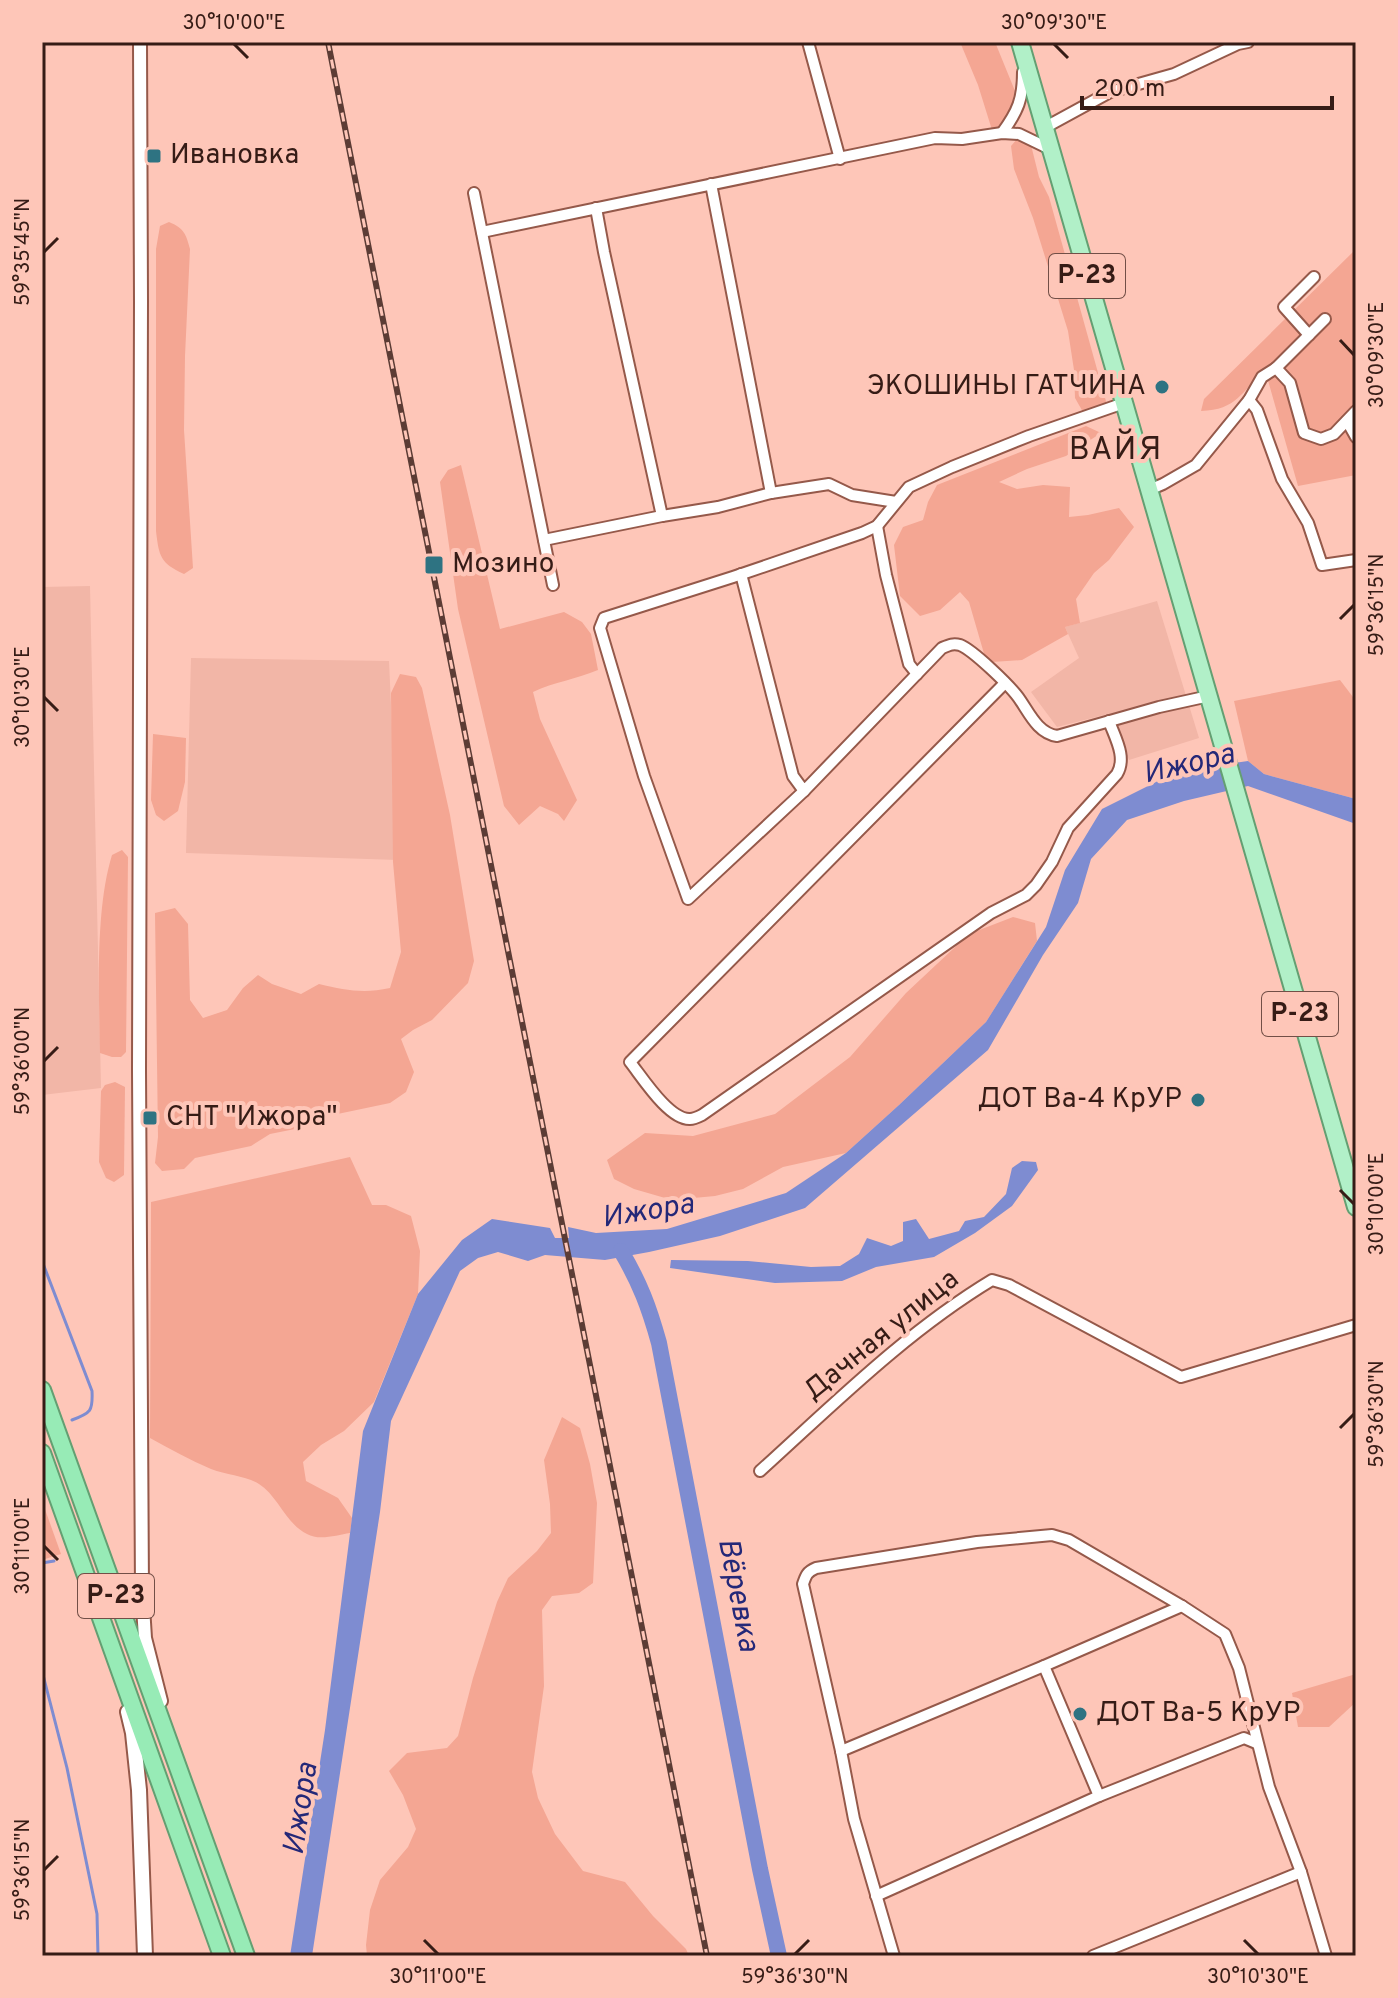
<svg xmlns="http://www.w3.org/2000/svg" width="1398" height="1998" font-family="Overpass,sans-serif">
  <style>
    .built { fill: #f2b6a7 }
    .green { fill: #f4a693 }
    .water { fill: #7e8cd1 }
    .lines { fill: none; stroke-linecap: round; stroke-linejoin: round }
    .stream { stroke: #7e8cd1; stroke-width: 3 }
    .river { stroke: #7e8cd1; stroke-width: 16 }
    .minor-casing { stroke: #95594a; stroke-width: 14 }
    .tertiary-casing { stroke: #95594a; stroke-width: 16 }
    .secondary-casing { stroke: #95594a; stroke-width: 18 }
    .primary-casing { stroke: #649f72; stroke-width: 20 }
    .trunk-casing { stroke: #649f72; stroke-width: 20 }
    .minor { stroke: #fff; stroke-width: 10 }
    .tertiary { stroke: #fff; stroke-width: 12 }
    .secondary { stroke: #fff; stroke-width: 14 }
    .primary { stroke: #b1f0c8; stroke-width: 16 }
    .trunk { stroke: #97ebb6; stroke-width: 16 }
    .rail-casing { stroke: #5c3c35; stroke-width: 6 }
    .rail { stroke: #fec6b8; stroke-width: 3; stroke-dasharray: 9; stroke-linecap: butt }
    .ticks { fill: none; stroke: #361c16; stroke-width: 3 }
    .poi-dot { fill: #2e7382; stroke: #fec6b8; stroke-width: 3 }
    .labels { text-anchor: middle; dominant-baseline: central; stroke-width: 8; stroke-linejoin: round; paint-order: stroke }
    .shield { fill: #fec6b8; stroke: #724f47; stroke-width: 2 }
    .shield-label { font-size: 26px; font-weight: bold; fill: #361c16 }
    .poi-label { font-size: 28px; fill: #361c16; stroke: #fec6b8; text-anchor: start }
    .street-label { font-size: 28px; fill: #361c16; stroke: #fec6b8 }
    .water-label { font-size: 30px; font-style: italic; fill: #242878; stroke: #fec6b8 }
    .quarter-label { font-size: 32px; letter-spacing: 2px; fill: #361c16; stroke: #fec6b8 }
    .neatline { fill: none; stroke: #361c16; stroke-width: 3 }
    .ticks-label { font-size: 20px; text-anchor: middle; fill: #361c16 }
  </style>
  <rect width="100%" height="100%" fill="#fec6b8"/>
  <g class="built">
    <polygon points="90,586 101,1088 42,1095 42,587"/>
    <polygon points="1157,601 1199,738 1129,760 1108,714 1057,727 1031,692 1079,658 1065,627"/>
    <polygon points="191,658 389,661 398,860 186,853"/>
  </g>
  <g class="green">
    <polygon points="960,42 995,42 1015,91 1009,116 1002,126 992,130 978,85"/>
    <polygon points="1018,138 1027,140 1031,145 1039,177 1049,197 1107,405 1083,412 1075,398 1074,370 1068,331 1033,218 1014,169 1011,146"/>
    <path d="M169 222C184 228 186 234 190 249L185 356 184 430 193 568 184 574C160 563 159 556 156 531V249L160 226Z"/>
    <path d="M1356 249V475L1298 486 1265 370C1242 391 1237 410 1201 411L1204 399Z"/>
    <polygon points="1086,426 1101,433 1066,456 1027,469 999,482 1017,489 1043,485 1070,487 1069,517 1088,515 1119,508 1134,527 1109,560 1094,573 1076,599 1080,623 1065,627 1068,634 1022,660 992,662 985,657 969,602 960,592 940,610 920,616 900,596 894,545 903,527 923,520 928,502 937,485"/>
    <path d="M461 465 500 629 564 612 582 622 591 634 598 670C577 679 554 682 533 692L540 719 577 800 564 821 558 814 540 806 519 825 504 806 458 609 440 482 448 470Z"/>
    <path d="M400 674 416 677 422 688 450 815 474 961 468 983 432 1020 413 1030 401 1039 414 1072 406 1092 390 1103 328 1116 295 1129 270 1134 251 1146 195 1158 184 1169 162 1171 155 1163 158 1137 155 913 175 908 188 924 190 1000 203 1018 227 1010 243 988 258 975 272 984 301 994 319 984C345 990 363 994 390 988L401 952 393 862 391 693Z"/>
    <polygon points="1340,680 1356,701 1356,799 1264,774 1248,761 1234,701"/>
    <polygon points="153,734 186,738 185,782 178,811 164,821 156,815 151,800"/>
    <path d="M122 850 128 857 126 1052 121 1057H112L100 1053C99 994 95 910 112 855Z"/>
    <polygon points="1013,917 1035,923 1037,941 986,1022 899,1105 846,1153 783,1167 743,1189 715,1196 672,1200 634,1189 614,1179 607,1160 645,1133 693,1136 775,1114 850,1057 906,993 969,934"/>
    <polygon points="115,1082 125,1087 124,1175 114,1182 106,1178 99,1162 101,1091 105,1085"/>
    <path d="M350 1157 372 1205H386L411 1216 420 1251 418 1294 374 1402 344 1431 321 1445 303 1462 306 1481 338 1498 352 1518 350 1533C337 1535 319 1541 307 1534 286 1524 278 1496 259 1484 246 1476 227 1475 211 1469 190 1460 170 1449 150 1438L151 1202Z"/>
    <polygon points="562,1417 580,1428 590,1464 597,1503 593,1583 579,1593 552,1596 542,1610 544,1686 532,1772 538,1798 555,1834 583,1871 625,1882 653,1916 686,1949 689,1956 367,1956 366,1945 370,1910 380,1880 408,1847 416,1829 403,1795 389,1771 407,1753 447,1748 458,1736 473,1678 497,1602 508,1578 537,1551 551,1533 550,1504 544,1460"/>
    <polygon points="42,1501 61,1554 42,1560"/>
    <polygon points="1356,1674 1356,1702 1329,1727 1298,1727 1292,1693"/>
  </g>
  <g class="water">
    <polygon points="1248,761 1264,774 1356,799 1356,824 1248,786 1184,801 1127,820 1091,859 1078,903 1043,955 988,1050 805,1208 720,1236 649,1252 605,1260 545,1255 528,1261 498,1252 478,1258 460,1271 391,1421 380,1512 312,1956 290,1956 325,1730 363,1431 418,1294 462,1240 492,1219 550,1228 555,1238 569,1238 568,1227 596,1233 667,1229 786,1193 846,1153 899,1105 986,1022 1046,927 1065,870 1102,809 1178,771"/>
    <polygon points="1022,1161 1036,1162 1038,1170 1012,1206 975,1233 934,1257 876,1267 842,1281 775,1283 670,1268 671,1260 748,1261 811,1267 840,1266 859,1254 867,1238 891,1246 903,1241 903,1222 916,1219 929,1239 959,1231 965,1221 984,1217 1006,1194 1012,1168"/>
  </g>
  <g class="lines">
    <g class="stream">
      <path d="M42 1261 92 1391C93 1411 91 1413 72 1420"/>
      <polyline points="42,1563 54,1561"/>
      <polyline points="42,1671 67,1768 97,1914 98,1956"/>
    </g>
    <path class="river" d="M621 1251C640 1283 649 1307 659 1343L760 1869 779 1956"/>
    <g class="minor-casing">
      <g id="minor">
        <polyline points="808,42 840,159"/>
        <polyline points="1044,128 1110,92 1174,74 1238,44 1248,42"/>
        <path d="M1002 133C1018 111 1023 99 1023 72"/>
        <polyline points="711,184 771,493"/>
        <polyline points="474,193 553,585"/>
        <polyline points="596,208 604,252 662,516"/>
        <polyline points="482,232 935,138 962,139 1002,133 1019,134 1050,149"/>
        <polyline points="1309,335 1284,307 1314,277"/>
        <polyline points="1276,368 1325,319"/>
        <polyline points="1249,400 1257,410 1282,479 1308,523 1322,565 1356,560"/>
        <polyline points="1347,421 1356,437"/>
        <polyline points="1149,490 1163,484 1196,465 1249,400 1262,377 1276,368 1290,383 1304,433 1321,439 1334,434 1356,411"/>
        <polyline points="877,526 886,575 909,664 917,674"/>
        <polyline points="544,540 662,516 718,507 771,493 829,484 852,495 896,502"/>
        <path d="M741 574 793 776 804 791 942 648C949 645 953 643 960 645 973 650 1009 685 1018 697 1029 712 1037 733 1057 736L1159 707 1209 696"/>
        <path d="M1005 683 630 1062C642 1077 669 1120 690 1119 693 1119 700 1116 702 1115L991 913 1026 895 1036 885 1052 862 1068 828 1117 774C1127 757 1115 738 1109 721"/>
        <polyline points="804,791 688,899 644,776 600,628 604,618 733,577 862,533 877,526 909,487 952,467 1029,436 1124,403"/>
        <path d="M760 1471C834 1404 906 1332 992 1280L1009 1285 1181 1377 1356 1325"/>
        <polyline points="1044,1666 1099,1796"/>
        <polyline points="841,1751 1044,1666 1182,1606"/>
        <polyline points="876,1896 1099,1796 1244,1738 1256,1743"/>
        <path d="M894 1956 854 1819 841 1751 803 1584C806 1575 807 1572 816 1568L977 1542 1052 1535 1069 1540 1182 1606 1225 1634 1239 1668 1269 1787 1301 1872 1326 1956"/>
        <polyline points="1093,1956 1301,1872"/>
      </g>
    </g>
    <g class="tertiary-casing">
      <polyline id="tertiary" points="140,42 141,301 139,1070 142,1591 145,1638 161,1701"/>
    </g>
    <g class="secondary-casing">
      <polyline id="secondary" points="128,1712 133,1733 139,1790 145,1956"/>
    </g>
    <g class="primary-casing">
      <polyline id="primary" points="1020,42 1356,1207"/>
    </g>
    <g class="trunk-casing">
      <g id="trunk">
        <polyline points="42,1390 246,1956"/>
        <polyline points="42,1453 222,1956"/>
      </g>
    </g>
    <use href="#minor" class="minor"/>
    <use href="#tertiary" class="tertiary"/>
    <use href="#secondary" class="secondary"/>
    <use href="#primary" class="primary"/>
    <use href="#trunk" class="trunk"/>
    <g class="rail-casing">
      <polyline id="rail" points="328,42 707,1956"/>
    </g>
    <use href="#rail" class="rail"/>
  </g>
  <path class="ticks" d="M234 44 248 58M1054 44 1068 58M44 252 58 238M1340 340 1354 355M1340 619 1354 605M44 697 58 711M44 1061 58 1047M1340 1190 1354 1204M1340 1428 1354 1414M44 1546 58 1560M44 1870 58 1856M424 1940 438 1954M1244 1940 1258 1954M795 1954 809 1940"/>
  <g class="poi-dot">
    <rect x="146" y="148" width="16" height="16" rx="4"/>
    <circle cx="1162" cy="387" r="8"/>
    <rect x="424" y="555" width="20" height="20" rx="4"/>
    <circle cx="1198" cy="1100" r="8"/>
    <rect x="142" y="1110" width="16" height="16" rx="4"/>
    <circle cx="1080" cy="1714" r="8"/>
  </g>
  <g class="labels">
    <g class="shield">
      <rect x="1049" y="254" width="76" height="44" rx="6"/>
      <rect x="1262" y="992" width="76" height="44" rx="6"/>
      <rect x="78" y="1574" width="76" height="44" rx="6"/>
    </g>
    <g class="shield-label">
      <text x="1087" y="276">Р-23</text>
      <text x="1300" y="1014">Р-23</text>
      <text x="116" y="1596">Р-23</text>
    </g>
    <g class="poi-label">
      <text x="170" y="156">Ивановка</text>
      <text x="1146" y="387" text-anchor="end">ЭКОШИНЫ ГАТЧИНА</text>
      <text x="452" y="565">Мозино</text>
      <text x="1182" y="1100" text-anchor="end">ДОТ Ва-4 КрУР</text>
      <text x="166" y="1118">СНТ "Ижора"</text>
      <text x="1096" y="1714">ДОТ Ва-5 КрУР</text>
    </g>
    <g class="street-label">
      <text transform="translate(882 1336) rotate(-39)">Дачная улица</text>
    </g>
    <g class="water-label">
      <text transform="translate(1189 765) rotate(-13)">Ижора</text>
      <text transform="translate(648 1212) rotate(-9)">Ижора</text>
      <text transform="translate(737 1595) rotate(79)">Вёревка</text>
      <text transform="translate(302 1809) rotate(-81)">Ижора</text>
    </g>
    <g class="quarter-label">
      <text x="1116" y="451">ВАЙЯ</text>
    </g>
  </g>
  <rect width="1398" height="1998" fill="none" stroke="#fec6b8" stroke-width="88"/>
  <path d="M1082 96v12h250v-12" fill="none" stroke="#361c16" stroke-width="4"/>
  <text x="1094" y="96" font-size="24" fill="#361c16" stroke="#fec6b8" stroke-width="6" paint-order="stroke">200 m</text>
  <rect x="44" y="44" width="1310" height="1910" class="neatline"/>
  <g class="ticks-label">
    <text x="234" y="29">30°10'00"E</text>
    <text x="1054" y="29">30°09'30"E</text>
    <text transform="translate(22 252) rotate(-90)" y="7">59°35'45"N</text>
    <text transform="translate(1376 355) rotate(-90)" y="7">30°09'30"E</text>
    <text transform="translate(1376 605) rotate(-90)" y="7">59°36'15"N</text>
    <text transform="translate(22 697) rotate(-90)" y="7">30°10'30"E</text>
    <text transform="translate(22 1061) rotate(-90)" y="7">59°36'00"N</text>
    <text transform="translate(1376 1204) rotate(-90)" y="7">30°10'00"E</text>
    <text transform="translate(1376 1414) rotate(-90)" y="7">59°36'30"N</text>
    <text transform="translate(22 1546) rotate(-90)" y="7">30°11'00"E</text>
    <text transform="translate(22 1870) rotate(-90)" y="7">59°36'15"N</text>
    <text x="438" y="1983">30°11'00"E</text>
    <text x="795" y="1983">59°36'30"N</text>
    <text x="1258" y="1983">30°10'30"E</text>
  </g>
</svg>
